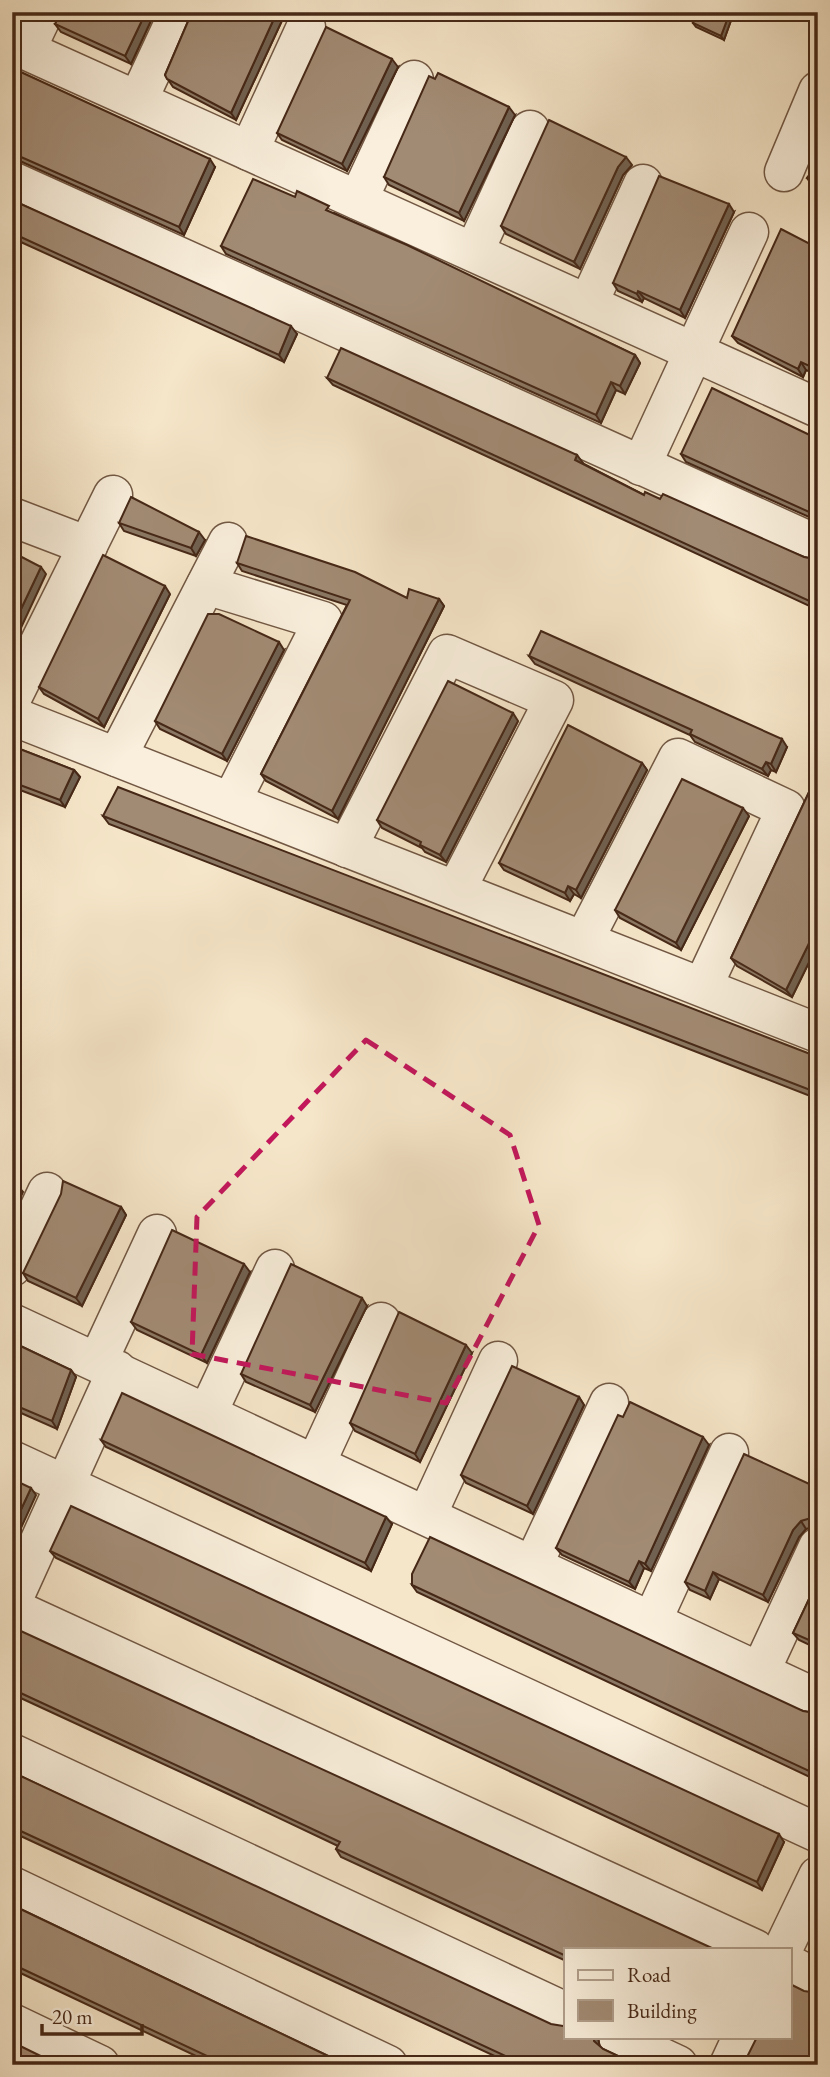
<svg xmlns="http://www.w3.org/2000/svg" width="830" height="2077" font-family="'EB Garamond',serif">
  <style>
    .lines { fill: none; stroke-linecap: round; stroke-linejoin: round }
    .minor-casing { stroke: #725844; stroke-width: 41 }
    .minor { stroke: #f9efdc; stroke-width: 38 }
    .wall { fill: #8b7864; stroke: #462817; stroke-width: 2 }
    .shaded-wall { fill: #716151; stroke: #462817; stroke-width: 2 }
    .building { fill: #a28b74; stroke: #462817; stroke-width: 2 }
    .marked { fill: none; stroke: #c2185b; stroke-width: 5; stroke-dasharray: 14 9; stroke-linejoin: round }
  </style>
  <rect width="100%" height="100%" fill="#f6e6c9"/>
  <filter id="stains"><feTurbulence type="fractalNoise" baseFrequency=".00286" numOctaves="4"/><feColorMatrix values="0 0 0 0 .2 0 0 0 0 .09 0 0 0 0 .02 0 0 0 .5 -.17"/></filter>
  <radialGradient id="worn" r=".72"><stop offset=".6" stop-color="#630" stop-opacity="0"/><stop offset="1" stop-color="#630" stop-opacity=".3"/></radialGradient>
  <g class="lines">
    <g class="minor-casing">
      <g id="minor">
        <polyline points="12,44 818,408"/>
        <polyline points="26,50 44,12"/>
        <polyline points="138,100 179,12"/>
        <polyline points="249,151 306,27"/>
        <polyline points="784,172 818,91"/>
        <polyline points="12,181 818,545"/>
        <polyline points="358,200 414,80"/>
        <polyline points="474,252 530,130"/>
        <polyline points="588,304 643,184"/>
        <polyline points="641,466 749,232"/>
        <polyline points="12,517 88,546"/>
        <polyline points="206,585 323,621 231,802"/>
        <polyline points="12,698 113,495"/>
        <polyline points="12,716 818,1033"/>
        <polyline points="117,757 228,542"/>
        <polyline points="347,848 447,654 554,700 456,890"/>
        <polyline points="584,940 678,758 786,809 703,986"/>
        <polyline points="12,1267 47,1192"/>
        <polyline points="12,1323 818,1699"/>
        <polyline points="98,1361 157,1234"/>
        <polyline points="208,1412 275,1269"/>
        <polyline points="12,1460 818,1833"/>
        <polyline points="316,1463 381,1322"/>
        <polyline points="427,1515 498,1361"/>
        <polyline points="533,1565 609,1403"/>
        <polyline points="12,1602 117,1370"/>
        <polyline points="12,1608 755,1949"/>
        <polyline points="652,1621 729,1453"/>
        <polyline points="760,1672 818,1547"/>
        <polyline points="12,1753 566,2012"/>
        <polyline points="12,1886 388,2065"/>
        <polyline points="783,1949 818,1876"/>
        <polyline points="790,1965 818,1979"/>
        <polyline points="12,2023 100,2065"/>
        <polyline points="618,2037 678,2065"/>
        <polyline points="729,2065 742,2037"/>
      </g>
    </g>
    <use href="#minor" class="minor"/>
  </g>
  <g class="wall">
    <polygon points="155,12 131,64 61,32 55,24"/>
    <polygon points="192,12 284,12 285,14 236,120 173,87 165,75"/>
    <polygon points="734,12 724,40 696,27 693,23"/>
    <polygon points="398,67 347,171 282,140 277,133"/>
    <polygon points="12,68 215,167 184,235 20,161 12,160"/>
    <polygon points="515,115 464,221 389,185 384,177"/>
    <polygon points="818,164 818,190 815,189 807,178"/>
    <polygon points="632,165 623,175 580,269 506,234 501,226"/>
    <polygon points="12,200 297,334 284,362 12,238"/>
    <polygon points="734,212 685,318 644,298 642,302 618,291 613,283"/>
    <polygon points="334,213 635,355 640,363 625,394 616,390 601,423 226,254 221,246"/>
    <polygon points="818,248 818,375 806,370 803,377 738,343 732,336"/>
    <polygon points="327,378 577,455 582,463 644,495 660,499 804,557 814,559 818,558 818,610 333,385"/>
    <polygon points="818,439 818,521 686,462 681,454"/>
    <polygon points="119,523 205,540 196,556 124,531"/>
    <polygon points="237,563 407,598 439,599 444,606 338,819 266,781 261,774 347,605 242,571"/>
    <polygon points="170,594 104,727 44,694 39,687"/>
    <polygon points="284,650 227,761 160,729 155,721"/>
    <polygon points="529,656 787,747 776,772 771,770 768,776 695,742 690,735 535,664"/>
    <polygon points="518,721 446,862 425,852 422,848 382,828 377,820"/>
    <polygon points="12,746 74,770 80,777 65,807 12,787"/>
    <polygon points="642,763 647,770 581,898 574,894 570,901 504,870 499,863"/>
    <polygon points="818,773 818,944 792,997 737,966 731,958"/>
    <polygon points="103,816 818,1057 818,1099 109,824"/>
    <polygon points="749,816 681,950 620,918 615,910"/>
    <polygon points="121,1207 126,1215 82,1306 28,1281 23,1273"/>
    <polygon points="250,1272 207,1363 137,1330 131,1322"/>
    <polygon points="367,1306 315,1412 246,1382 241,1374"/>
    <polygon points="12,1342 71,1370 76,1377 57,1429 12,1409"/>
    <polygon points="472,1353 420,1462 355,1431 350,1423"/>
    <polygon points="579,1397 584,1405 533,1514 466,1483 461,1475"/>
    <polygon points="101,1440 392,1524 371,1571 106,1447"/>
    <polygon points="709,1445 651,1571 644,1568 635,1589 562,1555 556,1548"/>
    <polygon points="818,1488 818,1525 806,1529 799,1537 768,1602 719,1579 710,1599 690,1590 685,1582"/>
    <polygon points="50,1551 784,1842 762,1890 56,1558"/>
    <polygon points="818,1580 818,1649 799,1640 793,1633"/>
    <polygon points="412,1585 803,1711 815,1713 818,1712 818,1771 814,1779 417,1592"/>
    <polygon points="12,1627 566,1949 566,1961 341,1857 336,1849 338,1846 226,1793 12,1694"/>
    <polygon points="12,1772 566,2037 598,2037 599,2046 603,2049 637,2065 514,2065 12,1832"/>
    <polygon points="12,1905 347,2065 215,2065 12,1969"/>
  </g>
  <g class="shaded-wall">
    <polygon points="146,12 155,12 131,64 125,56"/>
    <polygon points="277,12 284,12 285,14 236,120 231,113"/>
    <polygon points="730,12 734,12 724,40 721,36"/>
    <polygon points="392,59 398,67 347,171 342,164"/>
    <polygon points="509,107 515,115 464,221 459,213"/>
    <polygon points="626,157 632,165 623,175 580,269 574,262 618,167"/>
    <polygon points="210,159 215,167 184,235 179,227"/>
    <polygon points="729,204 734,212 685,318 680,310"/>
    <polygon points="638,291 644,298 642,302 637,294"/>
    <polygon points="291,326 297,334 284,362 279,355"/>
    <polygon points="635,355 640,363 625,394 620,386"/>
    <polygon points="801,362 806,370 803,377 798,369"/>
    <polygon points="611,382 616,390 601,423 596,415"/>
    <polygon points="577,455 583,463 580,467 575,460"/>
    <polygon points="199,532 205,540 196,556 191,548"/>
    <polygon points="41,567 46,574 12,647 12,628"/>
    <polygon points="165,586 170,594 104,727 98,719"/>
    <polygon points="439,599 444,606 338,819 332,811"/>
    <polygon points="279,642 284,650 227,761 222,754"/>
    <polygon points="513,713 518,721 446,862 440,855"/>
    <polygon points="782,739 787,747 776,772 771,764"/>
    <polygon points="766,762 771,770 768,776 762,769"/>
    <polygon points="642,763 647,770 581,898 576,890"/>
    <polygon points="74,770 80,777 65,807 60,800"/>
    <polygon points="743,808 749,816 681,950 676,943"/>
    <polygon points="568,886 574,894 570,901 565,893"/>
    <polygon points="818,925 818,944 792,997 786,990"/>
    <polygon points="17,1185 23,1192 12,1216 12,1196"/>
    <polygon points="121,1207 126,1215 82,1306 76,1298"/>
    <polygon points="244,1264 250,1272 207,1363 201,1355"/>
    <polygon points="362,1298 367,1306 315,1412 310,1405"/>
    <polygon points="466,1345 472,1353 420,1462 415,1454"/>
    <polygon points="71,1370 76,1377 57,1429 52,1421"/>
    <polygon points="579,1397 584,1405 533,1514 527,1506"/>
    <polygon points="703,1437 709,1445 651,1571 645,1564"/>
    <polygon points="31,1488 36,1495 16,1539 12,1533 12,1529"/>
    <polygon points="386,1517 392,1524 371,1571 365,1563"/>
    <polygon points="801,1521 806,1529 799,1537 768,1602 763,1595 793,1530"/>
    <polygon points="639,1561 644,1568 635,1589 629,1582"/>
    <polygon points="713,1572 719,1579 710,1599 705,1591"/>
    <polygon points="818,1752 818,1771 814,1779 809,1771"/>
    <polygon points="779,1834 784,1842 762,1890 757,1882"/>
    <polygon points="594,2037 598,2037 600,2049 594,2041"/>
  </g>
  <g class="building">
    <polygon points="61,12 146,12 125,56 55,24"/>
    <polygon points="192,12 277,12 231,113 167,79 165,75"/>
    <polygon points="697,12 730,12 721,36 693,23"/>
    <polygon points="326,27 392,59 342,164 277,133"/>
    <polygon points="12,68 210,159 179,227 12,153"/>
    <polygon points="438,73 509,107 459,213 384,177 429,76 435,79"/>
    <polygon points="549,120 626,157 618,167 574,262 501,226"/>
    <polygon points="818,164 818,183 807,178"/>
    <polygon points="659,176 729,204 680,310 638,291 637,294 613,283"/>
    <polygon points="253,179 295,197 297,191 329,206 326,210 407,245 635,355 620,386 611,382 596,415 221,246"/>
    <polygon points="12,200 291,326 279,355 12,233"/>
    <polygon points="781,229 818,248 818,370 801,362 798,369 732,336"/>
    <polygon points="341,348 577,455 575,460 644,495 645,492 660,499 663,494 804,557 814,559 818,558 818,605 327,378"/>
    <polygon points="712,388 818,439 818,516 681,454"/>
    <polygon points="131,497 199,532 191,548 119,523"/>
    <polygon points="246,536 355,572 407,598 409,589 439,599 332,811 261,774 350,600 237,563"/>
    <polygon points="12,552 41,567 12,628"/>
    <polygon points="103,555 165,586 98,719 39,687"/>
    <polygon points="208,614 219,614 279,642 222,754 155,721"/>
    <polygon points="541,631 782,739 771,764 766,762 762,769 690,734 692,730 529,656"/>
    <polygon points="448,681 513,713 440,855 420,845 421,842 377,820"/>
    <polygon points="568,725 642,763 576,890 568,886 565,893 499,863"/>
    <polygon points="12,746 74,770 60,800 12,782"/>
    <polygon points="818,773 818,925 786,990 731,958"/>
    <polygon points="682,779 743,808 676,943 615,910"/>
    <polygon points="118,787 818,1057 818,1093 103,816"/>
    <polygon points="63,1181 121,1207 76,1298 23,1273 61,1194"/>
    <polygon points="12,1182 17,1185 12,1196"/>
    <polygon points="172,1230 244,1264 201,1355 131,1322"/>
    <polygon points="291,1264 362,1298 310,1405 241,1374"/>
    <polygon points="399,1312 466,1345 415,1454 350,1423"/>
    <polygon points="12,1342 71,1370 52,1421 12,1404"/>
    <polygon points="512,1366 579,1397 527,1506 461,1475"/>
    <polygon points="122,1393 386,1517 365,1563 101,1440"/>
    <polygon points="630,1402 703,1437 645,1564 639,1561 629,1582 556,1548 618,1415 623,1417"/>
    <polygon points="744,1454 818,1488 818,1519 811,1518 801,1521 793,1530 763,1595 713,1572 705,1591 685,1582"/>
    <polygon points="12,1479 31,1488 12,1529"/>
    <polygon points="71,1506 779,1834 757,1882 50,1551"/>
    <polygon points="430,1537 803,1711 815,1713 818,1712 818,1752 809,1771 412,1585 412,1574"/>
    <polygon points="818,1580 818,1644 793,1633"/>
    <polygon points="12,1627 714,1949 566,1949 566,1956 336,1849 340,1842 221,1786 12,1689"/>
    <polygon points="12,1772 551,2024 563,2026 566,2025 566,2037 594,2037 594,2041 603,2049 637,2065 525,2065 12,1827"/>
    <polygon points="12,1905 347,2065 226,2065 12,1964"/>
    <polygon points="790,1984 804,1991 818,1993 818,2065 743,2065 757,2037 790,2037"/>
    <polygon points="12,2042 59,2065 12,2065"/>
  </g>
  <path class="marked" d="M366 1040 510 1135 539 1225 446 1403 192 1354 197 1217Z"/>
  <rect width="830" height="2077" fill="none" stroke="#f6e6c9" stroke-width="42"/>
  <rect x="14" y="14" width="802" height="2049" fill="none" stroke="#462817" stroke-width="3.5"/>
  <rect x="21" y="21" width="788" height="2035" fill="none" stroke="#462817" stroke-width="2"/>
  <rect x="564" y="1948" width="228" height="91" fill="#f9efdc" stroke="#b19f8d" stroke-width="2"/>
  <rect x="578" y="1970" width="35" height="10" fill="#f9efdc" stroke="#b19f8d" stroke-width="2"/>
  <text x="627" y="1982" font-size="21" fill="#462817">Road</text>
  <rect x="578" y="2000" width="35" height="21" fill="#a28b74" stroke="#b19f8d" stroke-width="2"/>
  <text x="627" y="2018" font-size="21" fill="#462817">Building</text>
  <path d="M42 2024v10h100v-10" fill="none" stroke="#462817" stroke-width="3.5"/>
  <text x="52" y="2024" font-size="21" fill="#462817" stroke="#f9efdc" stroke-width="5" paint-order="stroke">20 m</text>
  <rect width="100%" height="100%" filter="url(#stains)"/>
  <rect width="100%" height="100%" fill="url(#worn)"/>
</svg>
